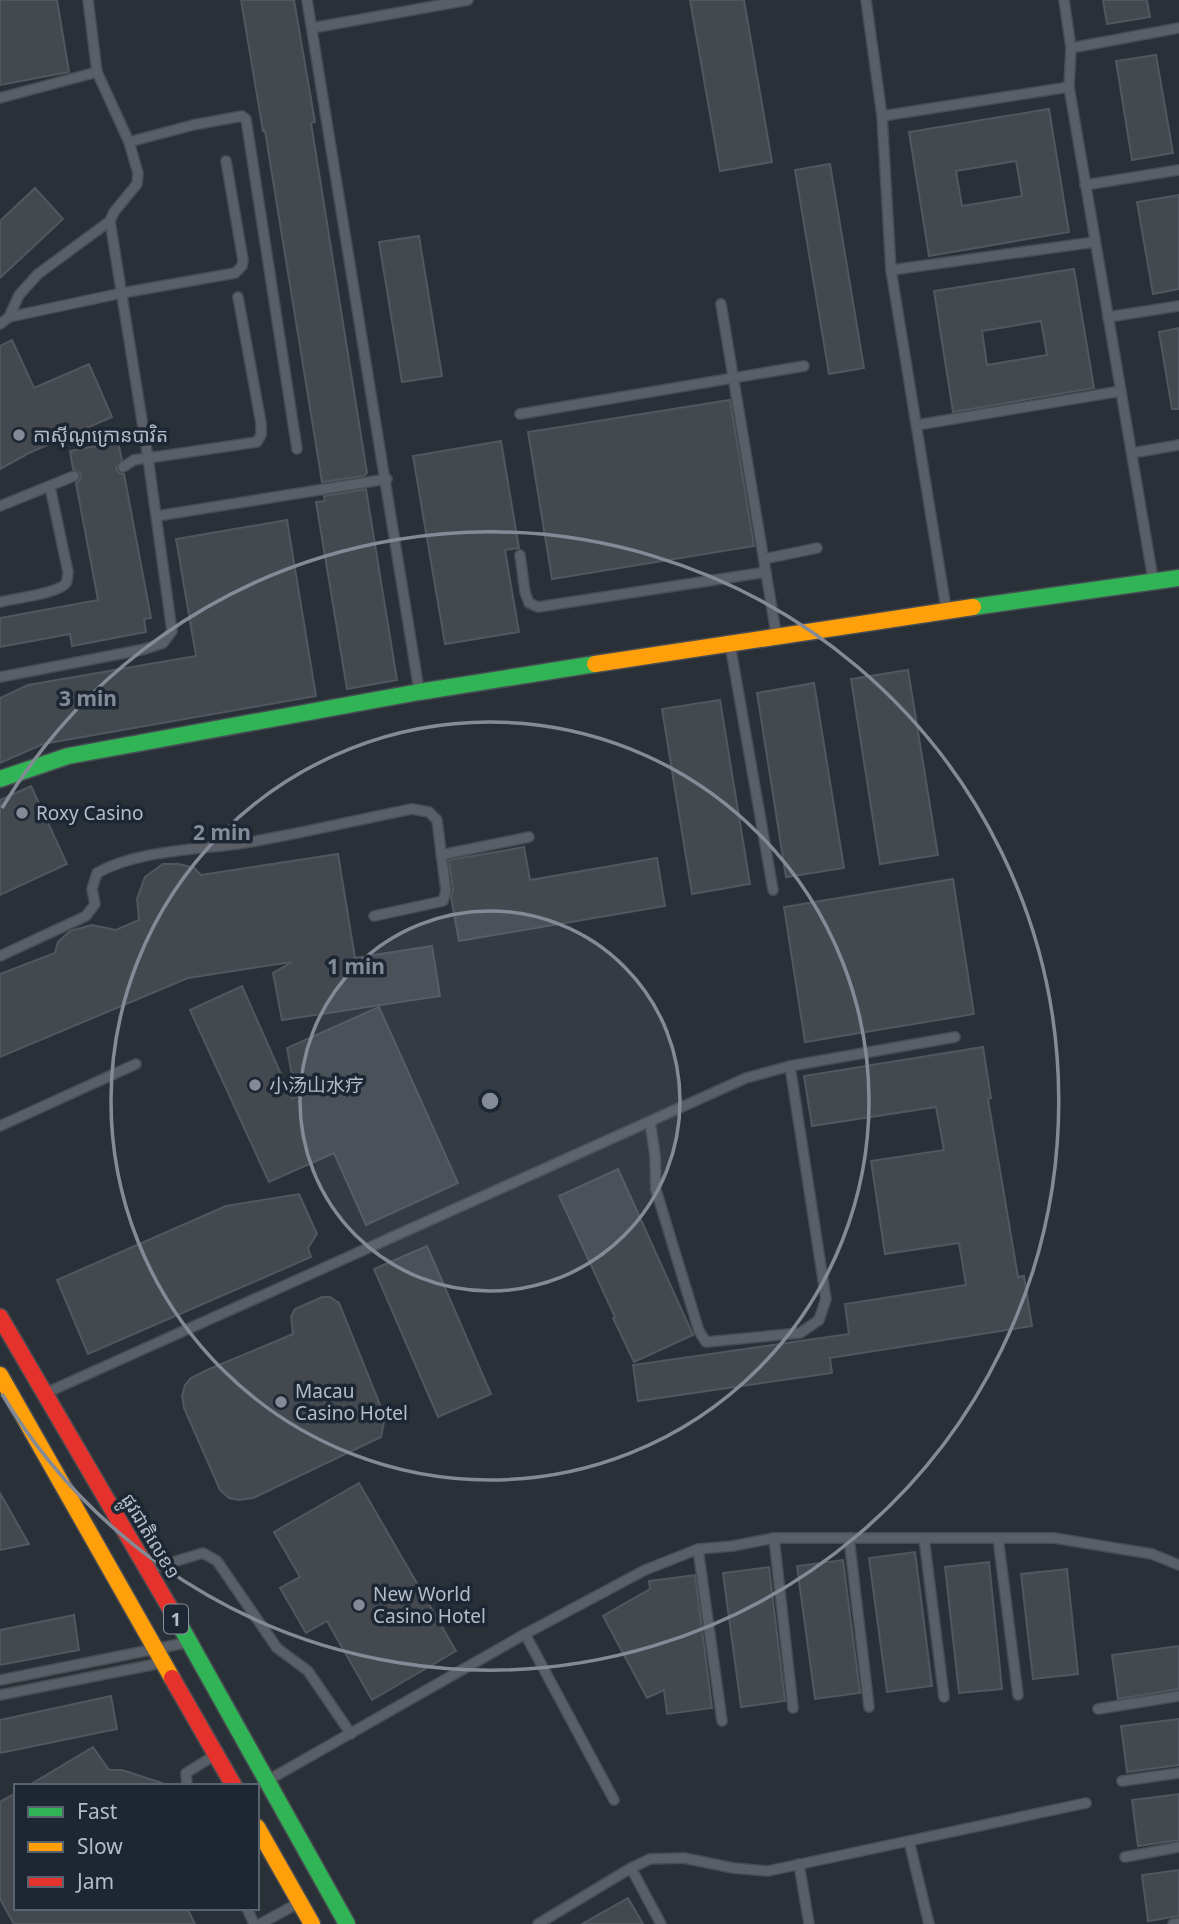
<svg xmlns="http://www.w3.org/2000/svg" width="1179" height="1924" font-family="'Noto Sans','Noto Sans SC','Noto Sans Khmer',sans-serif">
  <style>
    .building { fill: #444950; stroke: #52575f; stroke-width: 2; fill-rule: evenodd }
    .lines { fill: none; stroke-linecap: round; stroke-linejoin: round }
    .lane-casing { stroke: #484c53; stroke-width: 12 }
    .fast-casing { stroke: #484c53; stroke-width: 19 }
    .slow-casing { stroke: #484c53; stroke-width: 19 }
    .jam-casing { stroke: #484c53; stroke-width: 19 }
    .lane { stroke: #5a5e66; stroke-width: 9 }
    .fast { stroke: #30b455; stroke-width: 16 }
    .slow { stroke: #ff9f0a; stroke-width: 16 }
    .jam { stroke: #e5322d; stroke-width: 16 }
    .ring { fill: none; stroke: #848b96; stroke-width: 3.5 }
    .poi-dot { fill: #848b96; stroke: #1d2633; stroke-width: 2.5 }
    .labels { text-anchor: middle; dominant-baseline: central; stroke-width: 7; stroke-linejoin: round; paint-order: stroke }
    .shield { fill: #1d2633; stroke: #878f9c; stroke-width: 2 }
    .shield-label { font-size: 18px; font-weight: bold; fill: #b4bcc9 }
    .poi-label { font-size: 19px; fill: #b4bcc9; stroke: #1d2633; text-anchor: start }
    .street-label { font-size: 19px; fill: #b4bcc9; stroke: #1d2633 }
    .centre { fill: #848b96; stroke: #1d2633; stroke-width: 3.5 }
    .ring-label { font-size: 21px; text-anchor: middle; font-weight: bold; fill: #848b96; stroke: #1d2633; stroke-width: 7; stroke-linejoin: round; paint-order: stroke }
  </style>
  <rect width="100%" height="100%" fill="#2a3038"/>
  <g class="building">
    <polygon points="0,0 57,0 69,72 0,85"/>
    <polygon points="241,0 294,0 315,122 311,123 367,473 364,476 322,482 265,131 263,131"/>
    <polygon points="690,0 744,0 772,162 720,171"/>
    <polygon points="1103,0 1147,0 1150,17 1107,24"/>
    <polygon points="1156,55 1173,153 1132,160 1116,61"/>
    <path d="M1049 109 1069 232 929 256 909 132ZM1016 161 1022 196 962 206 956 171Z"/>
    <polygon points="830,164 864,368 829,374 795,170"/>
    <polygon points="35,188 63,219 0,278 0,221"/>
    <polygon points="1179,195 1179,289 1153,294 1137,202"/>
    <polygon points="419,236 442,376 402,382 379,242"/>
    <path d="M1074 269 1094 388 953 412 934 291ZM1041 321 1047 355 987 365 982 331Z"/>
    <polygon points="1179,328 1179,409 1172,409 1159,332"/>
    <polygon points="12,340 34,388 89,364 112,417 29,453 0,469 0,346"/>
    <polygon points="730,400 754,546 552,579 528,432"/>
    <polygon points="501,441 519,548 505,550 519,632 445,644 413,456"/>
    <polygon points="118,442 122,460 116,468 119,473 124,474 151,618 144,619 146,632 72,646 70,634 0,647 0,618 98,600 76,483 80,480 81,474 73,469 70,451"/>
    <polygon points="366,489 397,680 347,689 316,502 325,501 324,496"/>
    <polygon points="287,520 316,696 43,744 0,763 0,698 28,685 196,656 176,539"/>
    <polygon points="908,670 938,855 880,864 851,679"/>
    <polygon points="814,683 844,868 786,877 757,693"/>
    <polygon points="720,700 750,884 692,894 662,709"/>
    <polygon points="31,786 67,864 0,895 0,800"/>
    <polygon points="524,847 530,880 657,858 665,906 459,941 451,897 453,890 449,860"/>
    <polygon points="338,854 355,958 432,946 440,996 282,1020 273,973 292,962 188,978 0,1057 0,974 55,953 58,942 70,931 92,925 116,930 139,920 137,899 145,877 163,864 179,864 194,868 201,875"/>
    <polygon points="953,879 974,1014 805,1042 784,907"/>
    <polygon points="242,986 292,1099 296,1097 287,1048 379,1007 458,1183 366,1225 334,1153 269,1182 190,1010"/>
    <polygon points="983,1047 991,1098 988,1099 1018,1277 1024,1276 1032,1326 830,1358 832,1373 638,1401 633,1365 849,1334 845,1304 966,1285 959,1243 885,1254 871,1161 944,1150 936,1107 812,1126 804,1076"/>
    <polygon points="618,1169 693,1335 634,1362 613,1318 615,1317 559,1196"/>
    <polygon points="299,1194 317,1234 308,1248 311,1257 88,1354 57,1280 226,1206"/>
    <polygon points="427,1246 491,1394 438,1417 374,1269"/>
    <polygon points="322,1297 330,1297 339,1303 385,1417 381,1437 253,1498 239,1500 229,1498 220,1490 184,1408 182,1396 185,1385 191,1378 207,1370 293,1334 291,1317 295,1309"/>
    <polygon points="359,1483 456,1651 372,1700 327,1621 306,1633 280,1588 300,1577 274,1532"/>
    <polygon points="0,1493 29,1544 0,1550"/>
    <polygon points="915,1552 932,1686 887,1692 869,1558"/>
    <polygon points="843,1560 860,1693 815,1699 797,1566"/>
    <polygon points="989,1562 1002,1689 959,1693 945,1567"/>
    <polygon points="769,1567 785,1701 741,1707 723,1573"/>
    <polygon points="1067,1569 1078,1674 1033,1679 1021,1574"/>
    <polygon points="695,1575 712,1708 667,1714 664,1690 647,1698 603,1616 650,1589 649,1581"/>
    <polygon points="74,1615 79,1650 0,1665 0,1630"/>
    <polygon points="1179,1646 1179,1689 1118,1699 1112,1655"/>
    <polygon points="111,1696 117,1729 0,1753 0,1720"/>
    <polygon points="1179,1719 1179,1765 1127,1772 1121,1726"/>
    <polygon points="93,1747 109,1770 122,1770 162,1783 161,1786 28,1786"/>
    <polygon points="16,1793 16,1908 187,1908 195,1924 14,1924 0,1899 0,1802"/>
    <polygon points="1179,1794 1179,1840 1138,1846 1132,1800"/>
    <polygon points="1179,1870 1179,1916 1148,1921 1142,1875"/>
    <polygon points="628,1898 643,1924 582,1924"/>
  </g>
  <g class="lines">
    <g class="lane-casing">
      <g id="lane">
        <polyline points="88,0 97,72 129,142 138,173 137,184 114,212 110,221 148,458 257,442 261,435 261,423 238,297"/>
        <polyline points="307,0 419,690"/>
        <polyline points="866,0 882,116 891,270 946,608"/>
        <polyline points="1064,0 1071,48 1069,87 1153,579"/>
        <polyline points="312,28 468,0"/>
        <polyline points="1071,48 1179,28"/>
        <polyline points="0,98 97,72"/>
        <polyline points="882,116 1069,87"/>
        <polyline points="129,142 193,125 242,116 246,119 297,449"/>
        <polyline points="1085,185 1179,170"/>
        <polyline points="891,270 1095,242"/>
        <polyline points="721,304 776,633"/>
        <polyline points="9,317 122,293 235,273 242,266 243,260 226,161"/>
        <polyline points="1108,317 1179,306"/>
        <polyline points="0,324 9,317 19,295 38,274 110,221"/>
        <polyline points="520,414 804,366"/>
        <polyline points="917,425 1121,391"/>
        <polyline points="1132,453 1179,445"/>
        <polyline points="0,506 74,476"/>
        <polyline points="157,516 387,479"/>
        <polyline points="520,555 525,592 529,603 538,607 766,572"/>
        <polyline points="764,559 817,548"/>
        <path d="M0 602C12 599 60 593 66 583 67 582 68 573 68 572L50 487"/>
        <polyline points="730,644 773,890"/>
        <polyline points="0,677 145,649 163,643 172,631 148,458 134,460 123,467"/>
        <polyline points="441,855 529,837"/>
        <path d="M0 956 86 916 95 904 92 889 97 873C138 850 197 850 244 843 300 834 356 820 412 809L429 812 437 820 446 891 443 901 374 916"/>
        <polyline points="650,1122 655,1155 656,1190 699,1331 706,1342 800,1333 819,1320 826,1299 790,1066"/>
        <polyline points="0,1126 136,1064"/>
        <polyline points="48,1392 746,1078 790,1066 955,1037"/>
        <polyline points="774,1538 793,1708"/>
        <polyline points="849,1538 869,1707"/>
        <polyline points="924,1538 944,1697"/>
        <polyline points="998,1538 1018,1695"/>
        <polyline points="698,1549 722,1721"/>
        <polyline points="153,1568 203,1553 217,1561 277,1648 308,1671 351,1734"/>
        <polyline points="525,1634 614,1800"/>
        <polyline points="0,1680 185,1643"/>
        <polyline points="0,1695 156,1664"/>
        <polyline points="1098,1709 1179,1696"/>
        <polyline points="272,1778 525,1634 645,1570 698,1549 733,1546 774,1538 1054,1538 1152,1554 1179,1565"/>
        <polyline points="1122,1781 1179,1773"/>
        <polyline points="187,1786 186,1773 212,1757"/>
        <polyline points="909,1841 929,1924"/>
        <polyline points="1125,1857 1179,1847"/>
        <polyline points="799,1864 809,1924"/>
        <polyline points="631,1868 661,1924"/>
        <polyline points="247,1908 254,1924"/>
        <polyline points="260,1924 295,1905"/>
        <polyline points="538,1924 631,1868 650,1859 684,1858 733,1868 768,1871 1086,1803"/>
        <polyline points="1173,1924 1179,1923"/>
      </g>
    </g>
    <g class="fast-casing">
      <g id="fast">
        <polyline points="973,607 1179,578"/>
        <polyline points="0,779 68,756 419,692 595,664"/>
        <polyline points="177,1620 347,1924"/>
      </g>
    </g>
    <g class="slow-casing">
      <g id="slow">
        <polyline points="595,664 973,607"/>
        <polyline points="0,1375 172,1678"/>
        <polyline points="257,1827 312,1924"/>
      </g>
    </g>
    <g class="jam-casing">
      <g id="jam">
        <polyline points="0,1317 177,1620"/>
        <polyline points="172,1678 234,1786"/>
      </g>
    </g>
    <use href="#lane" class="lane"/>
    <use href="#fast" class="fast"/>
    <use href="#slow" class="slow"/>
    <use href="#jam" class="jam"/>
  </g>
  <circle cx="490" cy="1101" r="190" fill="#848b96" fill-opacity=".12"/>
  <g class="ring">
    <circle cx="490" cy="1101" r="190"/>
    <circle cx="490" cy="1101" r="379"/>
    <path d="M2 808A569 569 0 1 1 2 1394"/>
  </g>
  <g class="poi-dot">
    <circle cx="19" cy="435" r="7"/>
    <circle cx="22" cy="813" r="7"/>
    <circle cx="255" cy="1085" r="7"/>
    <circle cx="281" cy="1402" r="7"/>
    <circle cx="359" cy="1605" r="7"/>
  </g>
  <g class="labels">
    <rect class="shield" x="164" y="1604.5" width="24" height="29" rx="5"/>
    <g class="shield-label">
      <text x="176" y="1619">1</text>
    </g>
    <g class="poi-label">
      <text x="33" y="435">កាស៊ីណូក្រោនបាវិត</text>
      <text x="36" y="813">Roxy Casino</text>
      <text x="269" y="1085">小汤山水疗</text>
      <text x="295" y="1391">Macau<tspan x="295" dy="22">Casino Hotel</tspan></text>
      <text x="373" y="1594">New World<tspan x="373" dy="22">Casino Hotel</tspan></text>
    </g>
    <g class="street-label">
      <text transform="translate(151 1536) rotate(59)">ផ្លូវជាតិលេខ១</text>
    </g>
  </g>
  <circle cx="490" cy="1101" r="10" class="centre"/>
  <g class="ring-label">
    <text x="88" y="706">3 min</text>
    <text x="222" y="840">2 min</text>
    <text x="356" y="974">1 min</text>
  </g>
  <rect x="14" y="1784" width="245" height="126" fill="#1d2633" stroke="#59626f" stroke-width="2"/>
  <rect x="28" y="1807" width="35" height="10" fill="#30b455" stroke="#59626f" stroke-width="2"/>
  <text x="77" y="1819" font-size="21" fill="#b4bcc9">Fast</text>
  <rect x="28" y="1842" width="35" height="10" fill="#ff9f0a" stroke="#59626f" stroke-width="2"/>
  <text x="77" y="1854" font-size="21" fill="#b4bcc9">Slow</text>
  <rect x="28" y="1877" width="35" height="10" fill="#e5322d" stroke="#59626f" stroke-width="2"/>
  <text x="77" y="1889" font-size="21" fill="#b4bcc9">Jam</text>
</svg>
